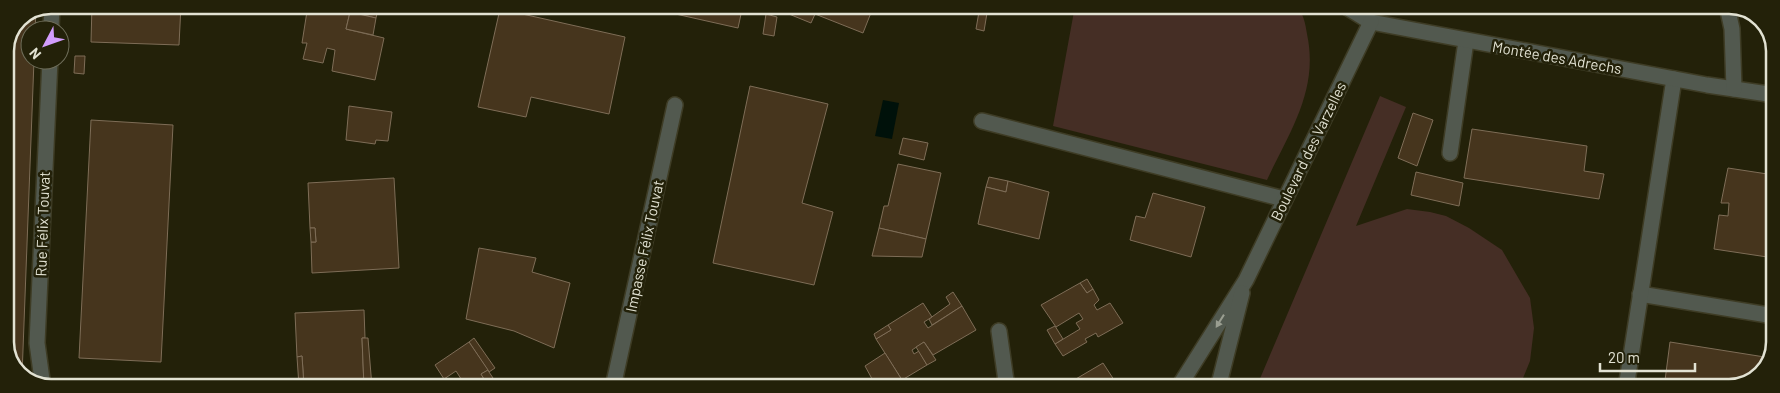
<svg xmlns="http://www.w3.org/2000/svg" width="1780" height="393" font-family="Barlow,sans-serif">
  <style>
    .green { fill: #452e25 }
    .water { fill: #00110a }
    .building { fill: #46351d; stroke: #7e6d57 }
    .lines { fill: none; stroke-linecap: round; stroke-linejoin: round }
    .lane-casing { stroke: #3e3c25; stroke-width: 18 }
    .street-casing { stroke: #3e3c25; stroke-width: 18 }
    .lane { stroke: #52594f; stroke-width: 15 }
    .street { stroke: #52594f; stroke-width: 15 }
    .oneway { fill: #9a9e91 }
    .labels { text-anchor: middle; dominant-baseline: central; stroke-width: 5; stroke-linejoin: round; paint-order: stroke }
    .street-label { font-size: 15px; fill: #e2e2d3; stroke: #232109 }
    .rim { fill: none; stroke: #e2e2d3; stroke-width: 2.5 }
  </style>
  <rect width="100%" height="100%" fill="#232109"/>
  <g class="green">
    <path d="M1075 6H1296C1304 14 1305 23 1307 34 1319 90 1290 131 1267 180L1053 126Z"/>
    <polygon points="1380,96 1406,107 1356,226 1407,209 1430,212 1446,216 1469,228 1502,250 1530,298 1534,328 1530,361 1519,388 1256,388"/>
  </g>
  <polygon class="water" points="883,100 899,103 892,139 875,136"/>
  <g class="building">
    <polygon points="92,5 181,5 179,45 91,42"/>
    <polygon points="308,5 379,5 376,18 350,12 346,29 384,38 375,80 332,71 335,50 327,48 323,63 303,59 307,43 302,43"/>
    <polygon points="639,5 659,5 658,10"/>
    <polygon points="659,5 682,5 680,15 658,10"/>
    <polygon points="682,5 743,5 738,28 680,15"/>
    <polygon points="781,5 874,5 863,33 815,14 811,23 779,10"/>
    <polygon points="980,6 988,7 984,31 976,29"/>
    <polygon points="1667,6 1695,6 1695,7 1668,13"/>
    <polygon points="500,9 625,37 609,114 531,97 526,117 478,107"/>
    <polygon points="36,11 35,30 30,30 30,60 34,60 22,376 16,373 5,348 5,151 10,39 18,18"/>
    <polygon points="350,12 376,18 373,35 346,29"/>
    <polygon points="766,14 777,17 774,36 763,34"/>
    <polygon points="75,56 85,56 84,74 74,73"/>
    <polygon points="750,86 828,104 802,203 833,212 814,285 713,263"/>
    <polygon points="349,106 392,112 388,141 376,140 375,144 346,140"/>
    <polygon points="1413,113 1433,120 1417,166 1398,158"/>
    <polygon points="91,120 173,125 161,362 79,358"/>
    <polygon points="1472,129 1587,146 1584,171 1604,174 1599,199 1464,178"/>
    <polygon points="903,138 928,143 924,160 899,154"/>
    <polygon points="898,164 941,173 926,239 879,228 884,206 888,206"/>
    <polygon points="1728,168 1774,175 1774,258 1714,249 1719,215 1728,216 1729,203 1721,203"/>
    <polygon points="1416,172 1463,183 1459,206 1411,195"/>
    <polygon points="989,177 1008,181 1006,192 986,187"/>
    <polygon points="394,178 399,268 312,273 311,242 316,242 315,228 310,228 308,183"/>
    <polygon points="1008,181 1049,192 1039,239 978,224 986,187 1006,192"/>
    <polygon points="1153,193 1205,207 1191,257 1130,240 1136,216 1145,218"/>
    <polygon points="310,228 315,228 316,242 311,242"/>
    <polygon points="879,228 926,239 922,257 872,256"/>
    <polygon points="479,248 536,258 532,272 570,283 554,348 514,331 466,319"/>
    <polygon points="1087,279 1093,289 1087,293 1080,283"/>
    <polygon points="1080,283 1087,293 1093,289 1099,300 1094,305 1097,310 1110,303 1123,323 1098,337 1096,333 1085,339 1087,342 1063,356 1055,344 1080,329 1076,323 1083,319 1079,313 1056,327 1041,305"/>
    <polygon points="953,292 962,306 932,325 929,319 950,304 946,297"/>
    <polygon points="923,303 932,317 924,322 928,328 962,306 976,330 933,355 924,342 912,350 914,354 919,351 927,365 902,380 876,339 891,330 888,325"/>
    <polygon points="364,310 365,338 362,338 364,387 299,387 304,386 302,356 297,357 295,313"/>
    <polygon points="888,325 891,330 876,339 874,334"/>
    <polygon points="1055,326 1063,339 1055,344 1047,330"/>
    <polygon points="362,338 368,338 372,387 364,387"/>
    <polygon points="474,338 495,368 489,372 469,342"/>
    <polygon points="469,342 488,370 481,374 489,387 462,387 465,385 456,371 444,379 435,365"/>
    <polygon points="924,342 936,360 927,365 916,347"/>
    <polygon points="1670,342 1771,358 1759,377 1732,387 1719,385 1719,388 1664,388"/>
    <polygon points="885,353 902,380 889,388 877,388 865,366"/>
    <polygon points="302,356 304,386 299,386 297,357"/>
    <polygon points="1103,363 1118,386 1070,388 1072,387 1069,383"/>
    <polygon points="488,370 489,372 499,387 489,387 481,374"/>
  </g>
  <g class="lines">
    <g class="lane-casing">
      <g id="lane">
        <polyline points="1450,153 1466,41"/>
        <polyline points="1640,294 1774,316"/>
        <polyline points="1626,388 1674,79"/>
      </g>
    </g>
    <g class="street-casing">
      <g id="street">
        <polyline points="1345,6 1371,22 1707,85 1775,95"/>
        <polyline points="1727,6 1732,29 1734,89"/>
        <polyline points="51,30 52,5"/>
        <polyline points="982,121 1284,199"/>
        <polyline points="999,331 1007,388"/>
        <polyline points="43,387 37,343 50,60"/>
        <polyline points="613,387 675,105"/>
        <polyline points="1179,387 1197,388"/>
        <polyline points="1178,388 1246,280 1371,22"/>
        <polyline points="1218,388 1242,293"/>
      </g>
    </g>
    <use href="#lane" class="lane"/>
    <use href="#street" class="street"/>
  </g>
  <defs><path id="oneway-solid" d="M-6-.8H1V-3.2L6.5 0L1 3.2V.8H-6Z" transform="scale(1.25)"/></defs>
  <use class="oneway" href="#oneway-solid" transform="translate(1220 321) rotate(122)"/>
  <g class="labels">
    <g class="street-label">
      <text transform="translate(1557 57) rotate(10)">Montée des Adrechs</text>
      <text transform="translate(1308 151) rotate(-64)">Boulevard des Varzelles</text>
      <text transform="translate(42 224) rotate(-88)">Rue Félix Touvat</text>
      <text transform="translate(644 246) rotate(-78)">Impasse Félix Touvat</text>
    </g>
  </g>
  <path d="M0 0H1780V393H0ZM51 14H1729A37 37 0 0 1 1766 51V342A37 37 0 0 1 1729 379H51A37 37 0 0 1 14 342V51A37 37 0 0 1 51 14Z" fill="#232109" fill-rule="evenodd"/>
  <path class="rim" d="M51 14H1729A37 37 0 0 1 1766 51V342A37 37 0 0 1 1729 379H51A37 37 0 0 1 14 342V51A37 37 0 0 1 51 14Z"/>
  <g transform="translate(45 45) rotate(229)"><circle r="24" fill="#232109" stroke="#6f6e5a"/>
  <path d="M0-4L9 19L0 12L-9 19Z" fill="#d29cfd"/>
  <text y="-8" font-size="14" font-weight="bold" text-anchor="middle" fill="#e2e2d3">N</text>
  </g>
  <path d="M1600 363v8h95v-8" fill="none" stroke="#e2e2d3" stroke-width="2.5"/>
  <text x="1608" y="363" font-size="15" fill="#e2e2d3" stroke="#232109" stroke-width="4" paint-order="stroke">20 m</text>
</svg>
